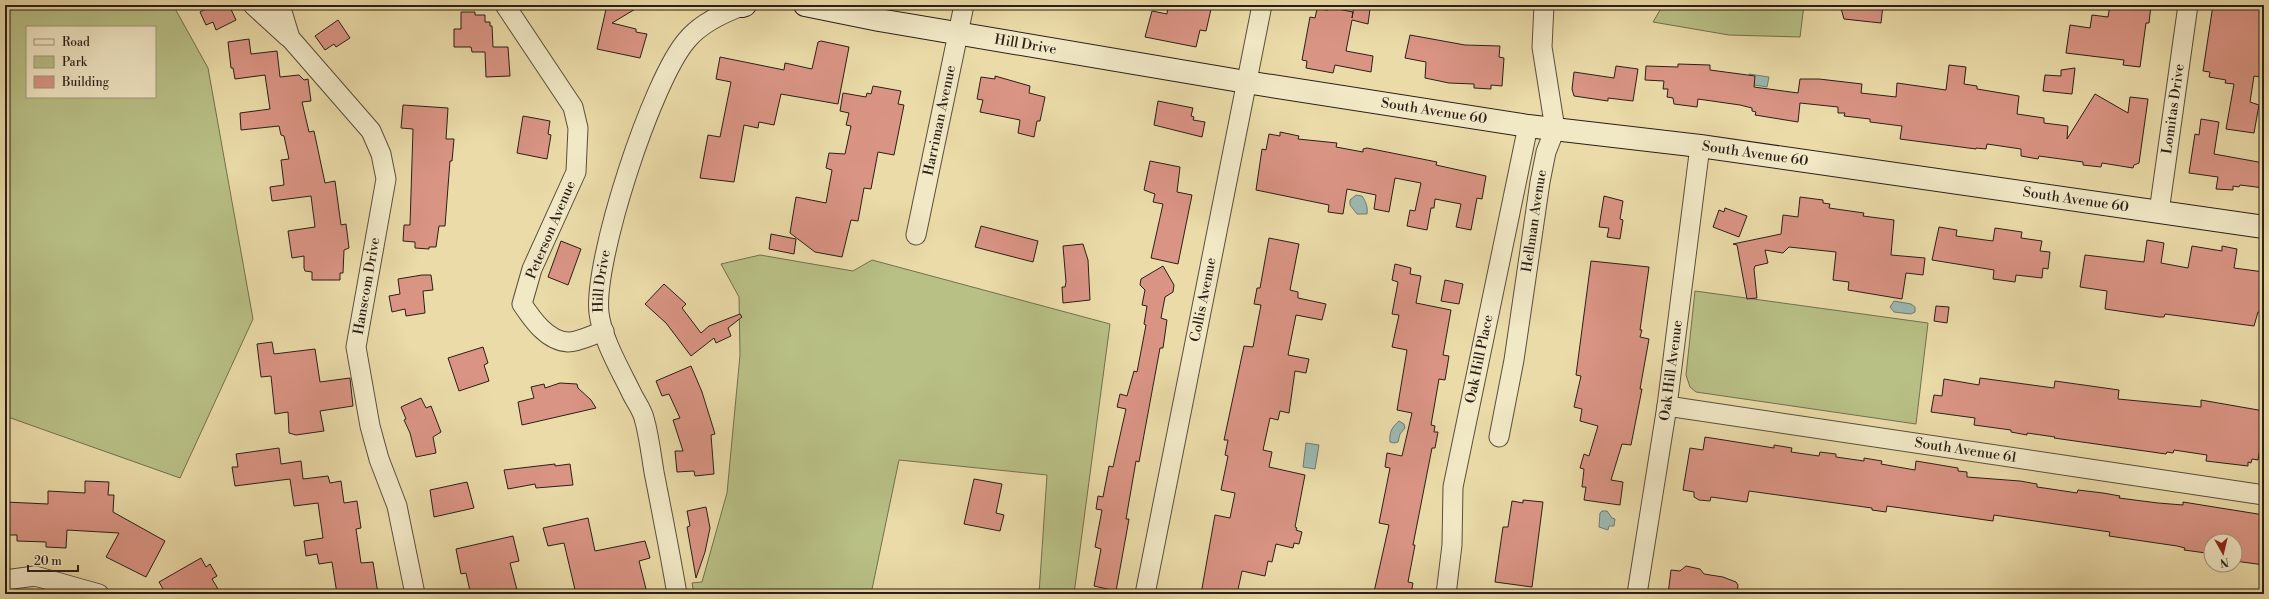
<svg xmlns="http://www.w3.org/2000/svg" width="2269" height="599" font-family="'Libre Bodoni',serif">
  <style>
    .green { fill: #b8c086; stroke: #71704f; fill-rule: evenodd }
    .water { fill: #9bb9b1; stroke: #6e7b74 }
    .building { fill: #da9484; stroke: #2a1f18 }
    .lines { fill: none; stroke-linecap: round; stroke-linejoin: round }
    .street-casing { stroke: #5a4e3c; stroke-width: 21 }
    .secondary-casing { stroke: #2a1f18; stroke-width: 24 }
    .street { stroke: #f1e8c6; stroke-width: 19 }
    .secondary { stroke: #f1e8c6; stroke-width: 22 }
    .labels { text-anchor: middle; dominant-baseline: central; stroke-width: 3; stroke-linejoin: round; paint-order: stroke }
    .street-label { font-size: 14px; fill: #2a1f18; stroke: #f1e8c6 }
  </style>
  <rect width="100%" height="100%" fill="#eadba8"/>
  <filter id="stains"><feTurbulence type="fractalNoise" baseFrequency=".005" numOctaves="4"/><feColorMatrix values="0 0 0 0 .2 0 0 0 0 .09 0 0 0 0 .02 0 0 0 .5 -.17"/></filter>
  <radialGradient id="worn" r=".72"><stop offset=".6" stop-color="#630" stop-opacity="0"/><stop offset="1" stop-color="#630" stop-opacity=".3"/></radialGradient>
  <g class="green">
    <path d="M5 5H173L208 68 253 319 180 478 5 416ZM27 27H155V97H27Z"/>
    <polygon points="1663,5 1804,5 1800,37 1729,35 1653,22"/>
    <polygon points="760,255 853,271 872,260 1110,324 1074,594 1039,594 1047,475 899,460 871,594 694,594 692,583 702,582 727,493 740,355 739,297 721,264"/>
    <polygon points="1695,291 1928,323 1916,424 1696,392 1690,387 1686,375"/>
  </g>
  <g class="water">
    <polygon points="1749,74 1769,77 1767,87 1748,84"/>
    <path d="M1356 195 1362 196C1366 202 1368 207 1367 214H1357L1350 205V200Z"/>
    <polygon points="1894,301 1911,304 1915,307 1915,312 1911,314 1894,312 1890,307"/>
    <path d="M1399 421 1404 424 1405 428 1400 434 1398 442 1394 443 1390 442C1389 432 1392 427 1399 421Z"/>
    <polygon points="1306,443 1319,445 1315,469 1303,467"/>
    <polygon points="1602,511 1607,511 1612,518 1615,519 1614,526 1609,526 1608,530 1599,527 1600,513"/>
  </g>
  <g class="building">
    <polygon points="213,5 229,5 236,20 216,30 213,22 206,25 200,12"/>
    <polygon points="607,5 642,5 612,23 636,29 636,32 647,34 640,58 597,49"/>
    <polygon points="1168,5 1212,5 1206,31 1200,30 1196,47 1145,37 1152,11 1167,14"/>
    <polygon points="1840,5 1883,5 1881,23 1844,19"/>
    <polygon points="2110,5 2151,5 2149,23 2146,23 2140,67 2123,65 2124,60 2066,53 2070,25 2090,28 2092,15 2108,17"/>
    <polygon points="2213,5 2264,5 2264,62 2262,62 2260,77 2254,76 2250,102 2259,105 2254,133 2226,129 2234,84 2225,83 2226,80 2209,77 2210,72 2203,71"/>
    <polygon points="1354,6 1370,9 1368,24 1352,20 1346,51 1373,56 1371,72 1335,65 1333,73 1306,68 1307,61 1302,60 1310,17 1315,18 1317,9 1328,10 1328,7 1353,12 1352,18"/>
    <polygon points="461,12 475,12 475,15 485,15 485,22 490,22 490,26 492,26 493,47 508,47 510,76 486,77 485,52 472,52 471,47 454,47 454,29 461,29"/>
    <polygon points="338,20 350,38 336,47 334,44 325,50 315,36"/>
    <polygon points="1410,35 1465,45 1500,46 1499,57 1504,58 1502,86 1491,85 1491,89 1474,88 1474,84 1449,83 1425,78 1426,62 1405,58"/>
    <polygon points="249,39 251,54 277,51 280,77 299,75 304,80 308,79 311,101 302,102 309,132 314,131 325,183 335,181 341,225 346,224 349,248 344,250 343,273 340,273 340,280 312,280 312,272 305,271 304,268 304,256 292,258 288,231 315,227 311,196 272,201 270,187 284,185 281,160 289,159 284,136 281,135 279,126 241,130 240,113 270,109 265,75 235,79 233,68 231,68 228,42"/>
    <polygon points="821,41 849,47 838,104 781,94 774,125 759,122 758,128 744,125 734,182 700,178 708,135 720,137 731,82 716,79 720,57 784,70 785,63 812,69 818,42"/>
    <polygon points="1678,64 1710,65 1710,70 1755,76 1754,87 1798,93 1800,79 1819,79 1862,84 1861,93 1896,97 1897,83 1946,90 1949,65 1966,67 1964,84 1977,86 1977,89 2019,96 2017,114 2044,118 2044,123 2068,126 2067,139 2095,94 2128,113 2130,97 2148,99 2139,163 2134,165 2133,168 2102,163 2101,167 2083,165 2083,162 2039,156 2038,159 2021,156 2021,149 1987,144 1986,149 1976,148 1976,149 1900,139 1902,126 1870,122 1870,119 1844,116 1845,113 1838,113 1838,107 1800,103 1798,122 1755,115 1756,112 1752,111 1752,108 1740,105 1698,99 1697,107 1674,104 1673,98 1667,97 1668,89 1663,89 1664,81 1645,80 1646,66 1678,67"/>
    <polygon points="1616,66 1638,69 1633,101 1608,98 1608,101 1574,96 1572,89 1574,72 1614,78"/>
    <polygon points="2075,68 2072,94 2043,91 2045,75 2061,76 2061,70"/>
    <polygon points="995,76 1030,86 1029,93 1045,97 1040,121 1037,121 1034,137 1018,133 1020,120 980,112 983,100 977,99 981,77 995,79"/>
    <polygon points="873,86 901,91 898,104 904,105 894,155 878,152 871,189 864,188 858,221 851,220 842,257 815,252 790,233 796,197 826,203 832,170 826,168 829,153 845,154 851,126 846,125 849,113 840,111 843,93 866,97 867,93 871,94"/>
    <polygon points="1158,101 1193,108 1191,116 1194,117 1193,120 1205,122 1202,137 1154,125"/>
    <polygon points="403,105 448,108 446,139 454,139 452,161 450,161 445,226 439,226 436,247 429,247 429,249 415,248 415,242 403,241 404,225 410,225 413,129 401,128"/>
    <polygon points="523,116 550,121 548,134 551,135 547,159 517,153"/>
    <polygon points="2201,119 2219,122 2214,154 2264,163 2264,188 2240,185 2239,187 2233,186 2233,190 2216,189 2218,177 2189,173 2195,134 2199,135"/>
    <polygon points="1280,132 1299,136 1298,139 1337,143 1336,147 1363,152 1363,149 1367,148 1437,162 1436,165 1486,176 1482,199 1477,198 1471,230 1456,227 1461,204 1435,199 1434,208 1431,208 1427,230 1407,226 1410,210 1415,211 1421,183 1395,178 1389,212 1374,209 1376,195 1347,189 1343,214 1328,212 1329,205 1256,190 1262,149 1266,150 1269,134 1280,136"/>
    <polygon points="1150,161 1180,167 1177,192 1192,195 1178,264 1151,258 1163,204 1153,202 1155,194 1144,190"/>
    <polygon points="1604,196 1623,201 1620,219 1623,220 1620,239 1607,237 1609,228 1599,227"/>
    <polygon points="1800,197 1823,200 1823,203 1830,204 1829,208 1864,213 1863,216 1894,220 1891,255 1925,258 1923,275 1906,273 1902,299 1848,290 1849,282 1833,280 1836,252 1789,247 1783,253 1765,250 1768,263 1755,266 1754,269 1757,298 1747,299 1737,245 1733,244 1781,234 1783,215 1798,217"/>
    <polygon points="1725,208 1747,216 1739,237 1713,227 1719,210 1724,212"/>
    <polygon points="981,226 1038,241 1033,262 975,247"/>
    <polygon points="1939,227 1957,230 1956,236 1993,241 1995,228 2022,232 2021,238 2042,241 2040,251 2050,252 2048,269 2043,268 2042,278 2016,275 2015,282 1993,279 1994,270 1932,260"/>
    <polygon points="771,234 796,239 794,254 769,249"/>
    <polygon points="1269,238 1299,244 1290,290 1298,292 1298,298 1326,304 1322,320 1296,315 1288,355 1309,359 1306,373 1295,371 1289,413 1280,411 1278,420 1270,418 1263,450 1272,452 1269,467 1305,475 1295,527 1297,528 1296,530 1302,532 1299,544 1294,543 1293,548 1276,544 1272,562 1268,561 1265,576 1242,571 1237,594 1201,594 1215,515 1230,518 1235,493 1221,490 1228,456 1225,455 1228,440 1224,440 1244,346 1253,347 1261,305 1254,304 1257,288 1260,288"/>
    <polygon points="2147,240 2164,243 2161,263 2188,268 2192,246 2222,251 2222,246 2237,249 2234,268 2264,272 2264,313 2258,312 2254,326 2165,314 2164,317 2159,317 2105,309 2107,291 2080,287 2085,255 2144,262"/>
    <polygon points="561,241 581,249 568,285 548,277"/>
    <polygon points="1083,244 1088,260 1090,300 1063,303 1062,287 1065,287 1066,282 1063,246"/>
    <polygon points="1591,261 1649,267 1640,330 1642,330 1640,337 1649,339 1640,389 1642,389 1631,445 1622,444 1611,480 1623,482 1620,505 1584,500 1586,487 1582,487 1584,469 1580,468 1584,454 1589,456 1598,426 1580,421 1582,409 1574,407 1581,376 1576,375"/>
    <polygon points="1395,264 1411,268 1410,274 1421,276 1416,303 1451,310 1443,355 1449,356 1445,380 1439,379 1431,425 1435,426 1434,432 1438,432 1435,448 1432,448 1413,545 1415,545 1408,582 1413,583 1411,594 1385,594 1374,592 1389,525 1379,523 1390,468 1385,467 1387,453 1402,456 1412,413 1397,410 1407,350 1392,347 1399,315 1392,314 1398,282 1392,280"/>
    <polygon points="1163,266 1174,285 1173,292 1165,297 1161,318 1167,320 1163,348 1160,348 1139,462 1136,461 1126,519 1129,519 1116,591 1094,586 1101,549 1095,547 1102,510 1096,509 1098,496 1103,497 1109,466 1113,467 1126,409 1117,407 1120,394 1127,396 1134,371 1137,372 1146,325 1144,324 1147,306 1142,305 1145,290 1140,285 1141,279"/>
    <polygon points="422,275 431,275 433,290 423,291 425,313 406,316 405,309 392,312 389,296 400,294 398,279"/>
    <polygon points="1445,280 1463,284 1459,304 1441,301"/>
    <polygon points="664,284 686,304 682,308 701,333 709,326 740,314 742,317 728,328 731,336 716,343 714,338 691,356 666,323 645,304"/>
    <polygon points="1936,306 1949,307 1947,323 1934,321"/>
    <polygon points="272,342 274,354 315,349 320,382 350,378 353,406 320,411 324,431 296,435 289,433 288,412 275,414 271,376 261,377 257,344"/>
    <polygon points="483,347 488,363 484,365 489,381 459,391 448,358"/>
    <polygon points="691,366 702,392 715,434 711,435 714,474 695,476 694,471 677,472 675,451 683,451 673,420 680,418 669,394 662,396 656,381"/>
    <polygon points="1980,378 2054,388 2055,381 2119,390 2118,399 2201,407 2201,400 2264,411 2264,425 2258,460 2252,459 2251,463 2248,462 2248,466 2206,461 2207,455 2174,450 2173,453 2167,452 2166,454 2054,438 2055,437 2027,433 2027,435 2011,432 2011,430 1974,425 1975,418 1931,412 1934,395 1942,396 1944,379 1979,385"/>
    <polygon points="560,383 577,384 578,388 591,400 596,408 522,425 518,402 534,398 531,387 544,384 545,388"/>
    <polygon points="421,398 426,408 431,406 441,432 433,437 436,453 416,457 410,433 404,420 406,419 401,407"/>
    <polygon points="1705,437 1774,448 1774,445 1792,448 1791,452 1819,456 1820,452 1836,454 1836,457 1864,461 1864,458 1882,461 1881,464 1915,470 1916,461 1958,468 1958,471 1967,472 1967,477 2020,481 2037,484 2037,487 2051,489 2077,493 2078,490 2103,493 2120,496 2119,498 2158,503 2183,505 2183,502 2264,515 2264,565 2235,561 2235,541 2208,541 2206,553 2184,550 2185,548 2177,546 2109,536 2110,532 1994,515 1993,521 1887,506 1886,512 1872,510 1872,508 1749,491 1747,502 1711,497 1710,501 1699,500 1694,497 1694,492 1683,490 1690,448 1703,450"/>
    <polygon points="279,448 281,464 301,461 303,479 328,476 330,483 341,481 344,503 357,501 361,528 356,529 361,563 373,562 378,594 337,594 332,562 319,564 317,554 306,556 304,541 323,538 318,503 294,506 290,479 235,486 232,467 238,467 236,454"/>
    <polygon points="555,464 555,466 570,464 573,485 536,488 535,484 508,489 504,470"/>
    <polygon points="974,479 1002,484 996,513 1004,515 1000,531 964,524"/>
    <polygon points="85,481 109,482 108,495 114,495 113,512 165,541 146,577 106,557 119,533 67,530 66,548 46,547 46,542 17,541 17,535 5,535 5,502 48,504 48,491 85,493"/>
    <polygon points="467,482 474,508 434,517 430,490"/>
    <polygon points="1523,500 1543,502 1532,587 1495,582 1503,527 1508,527 1512,501 1523,503"/>
    <polygon points="706,507 710,528 705,552 696,578 687,527 690,526 687,511"/>
    <polygon points="588,518 595,551 645,541 650,558 639,561 646,589 628,594 576,594 564,543 548,546 543,528"/>
    <polygon points="513,536 519,561 510,563 517,590 501,594 473,594 472,591 470,591 466,573 461,574 456,549"/>
    <polygon points="201,558 206,567 210,564 217,576 212,579 221,594 166,594 159,582"/>
    <polygon points="1686,566 1700,569 1704,574 1723,577 1736,582 1738,585 1737,594 1668,594 1671,570 1680,571"/>
  </g>
  <g class="lines">
    <g class="street-casing">
      <g id="street">
        <polyline points="253,5 288,37"/>
        <polyline points="280,5 290,38 371,131 381,154 386,179 356,347 370,426 379,459 397,506 415,594"/>
        <path d="M505 5 573 107 578 128 576 172 532 269 522 304C532 319 547 341 568 342 579 342 594 334 604 331"/>
        <path id="s1" d="M2159 212 2188 5"/>
        <path id="s2" d="M916 235 964 5"/>
        <path id="s3" d="M1667 406 2264 495"/>
        <path id="s4" d="M1499 437 1514 360 1540 182 1546 152 1555 129 1542 47 1544 5"/>
        <polyline points="5,580 35,576 99,594"/>
        <path id="s5" d="M677 594C670 553 662 513 654 472 651 454 649 435 644 418 642 410 636 402 632 394 621 371 602 339 599 313 593 261 652 80 687 40 701 23 723 13 742 6"/>
        <path id="s6" d="M1145 594 1262 5"/>
        <path id="s7" d="M1446 594 1452 545 1453 487 1528 126"/>
        <path id="s8" d="M1637 594 1667 406 1700 146"/>
      </g>
    </g>
    <g class="secondary-casing">
      <g id="secondary">
        <path id="s9" d="M805 5 879 20 1246 82 1528 126 1700 146 2264 227"/>
        <polyline points="742,6 745,5"/>
      </g>
    </g>
    <use href="#street" class="street"/>
    <use href="#secondary" class="secondary"/>
  </g>
  <g class="labels">
    <g class="street-label">
      <text stroke="none"><textPath href="#s9" startOffset="224">Hill Drive</textPath></text>
      <text stroke="none"><textPath href="#s1" startOffset="104">Lomitas Drive</textPath></text>
      <text stroke="none"><textPath href="#s9" startOffset="638">South Avenue 60</textPath></text>
      <text stroke="none"><textPath href="#s2" startOffset="117">Harriman Avenue</textPath></text>
      <text stroke="none"><textPath href="#s9" startOffset="962">South Avenue 60</textPath></text>
      <text stroke="none"><textPath href="#s9" startOffset="1286">South Avenue 60</textPath></text>
      <text stroke="none"><textPath href="#s4" startOffset="219">Hellman Avenue</textPath></text>
      <text transform="translate(551 230) rotate(-67)">Peterson Avenue</text>
      <text stroke="none"><textPath href="#s5" startOffset="326">Hill Drive</textPath></text>
      <text transform="translate(367 286) rotate(-80)">Hanscom Drive</text>
      <text stroke="none"><textPath href="#s6" startOffset="300">Collis Avenue</textPath></text>
      <text stroke="none"><textPath href="#s7" startOffset="238">Oak Hill Place</textPath></text>
      <text stroke="none"><textPath href="#s8" startOffset="226">Oak Hill Avenue</textPath></text>
      <text stroke="none"><textPath href="#s3" startOffset="302">South Avenue 61</textPath></text>
    </g>
  </g>
  <rect width="2269" height="599" fill="none" stroke="#eadba8" stroke-width="20"/>
  <rect x="6" y="6" width="2257" height="587" fill="none" stroke="#2a1f18" stroke-width="2"/>
  <rect x="10" y="10" width="2249" height="579" fill="none" stroke="#2a1f18"/>
  <rect x="26" y="26" width="130" height="72" fill="#f1e8c6" stroke="#a19880"/>
  <rect x="34" y="39" width="20" height="6" fill="#f1e8c6" stroke="#a19880"/>
  <text x="62" y="46" font-size="12" fill="#2a1f18">Road</text>
  <rect x="34" y="56" width="20" height="12" fill="#b8c086" stroke="#a19880"/>
  <text x="62" y="66" font-size="12" fill="#2a1f18">Park</text>
  <rect x="34" y="76" width="20" height="12" fill="#da9484" stroke="#a19880"/>
  <text x="62" y="86" font-size="12" fill="#2a1f18">Building</text>
  <g transform="translate(2223 553) rotate(172)"><circle r="19" fill="#f1e8c6" stroke="#a19880"/>
  <path d="M0-3L7 15L0 10L-7 15Z" fill="#8f2418"/>
  <text y="-6" font-size="11" font-weight="bold" text-anchor="middle" fill="#2a1f18">N</text>
  </g>
  <path d="M28 565v6h50v-6" fill="none" stroke="#2a1f18" stroke-width="2"/>
  <text x="34" y="565" font-size="12" fill="#2a1f18" stroke="#f1e8c6" stroke-width="3" paint-order="stroke">20 m</text>
  <rect width="100%" height="100%" filter="url(#stains)"/>
  <rect width="100%" height="100%" fill="url(#worn)"/>
</svg>
